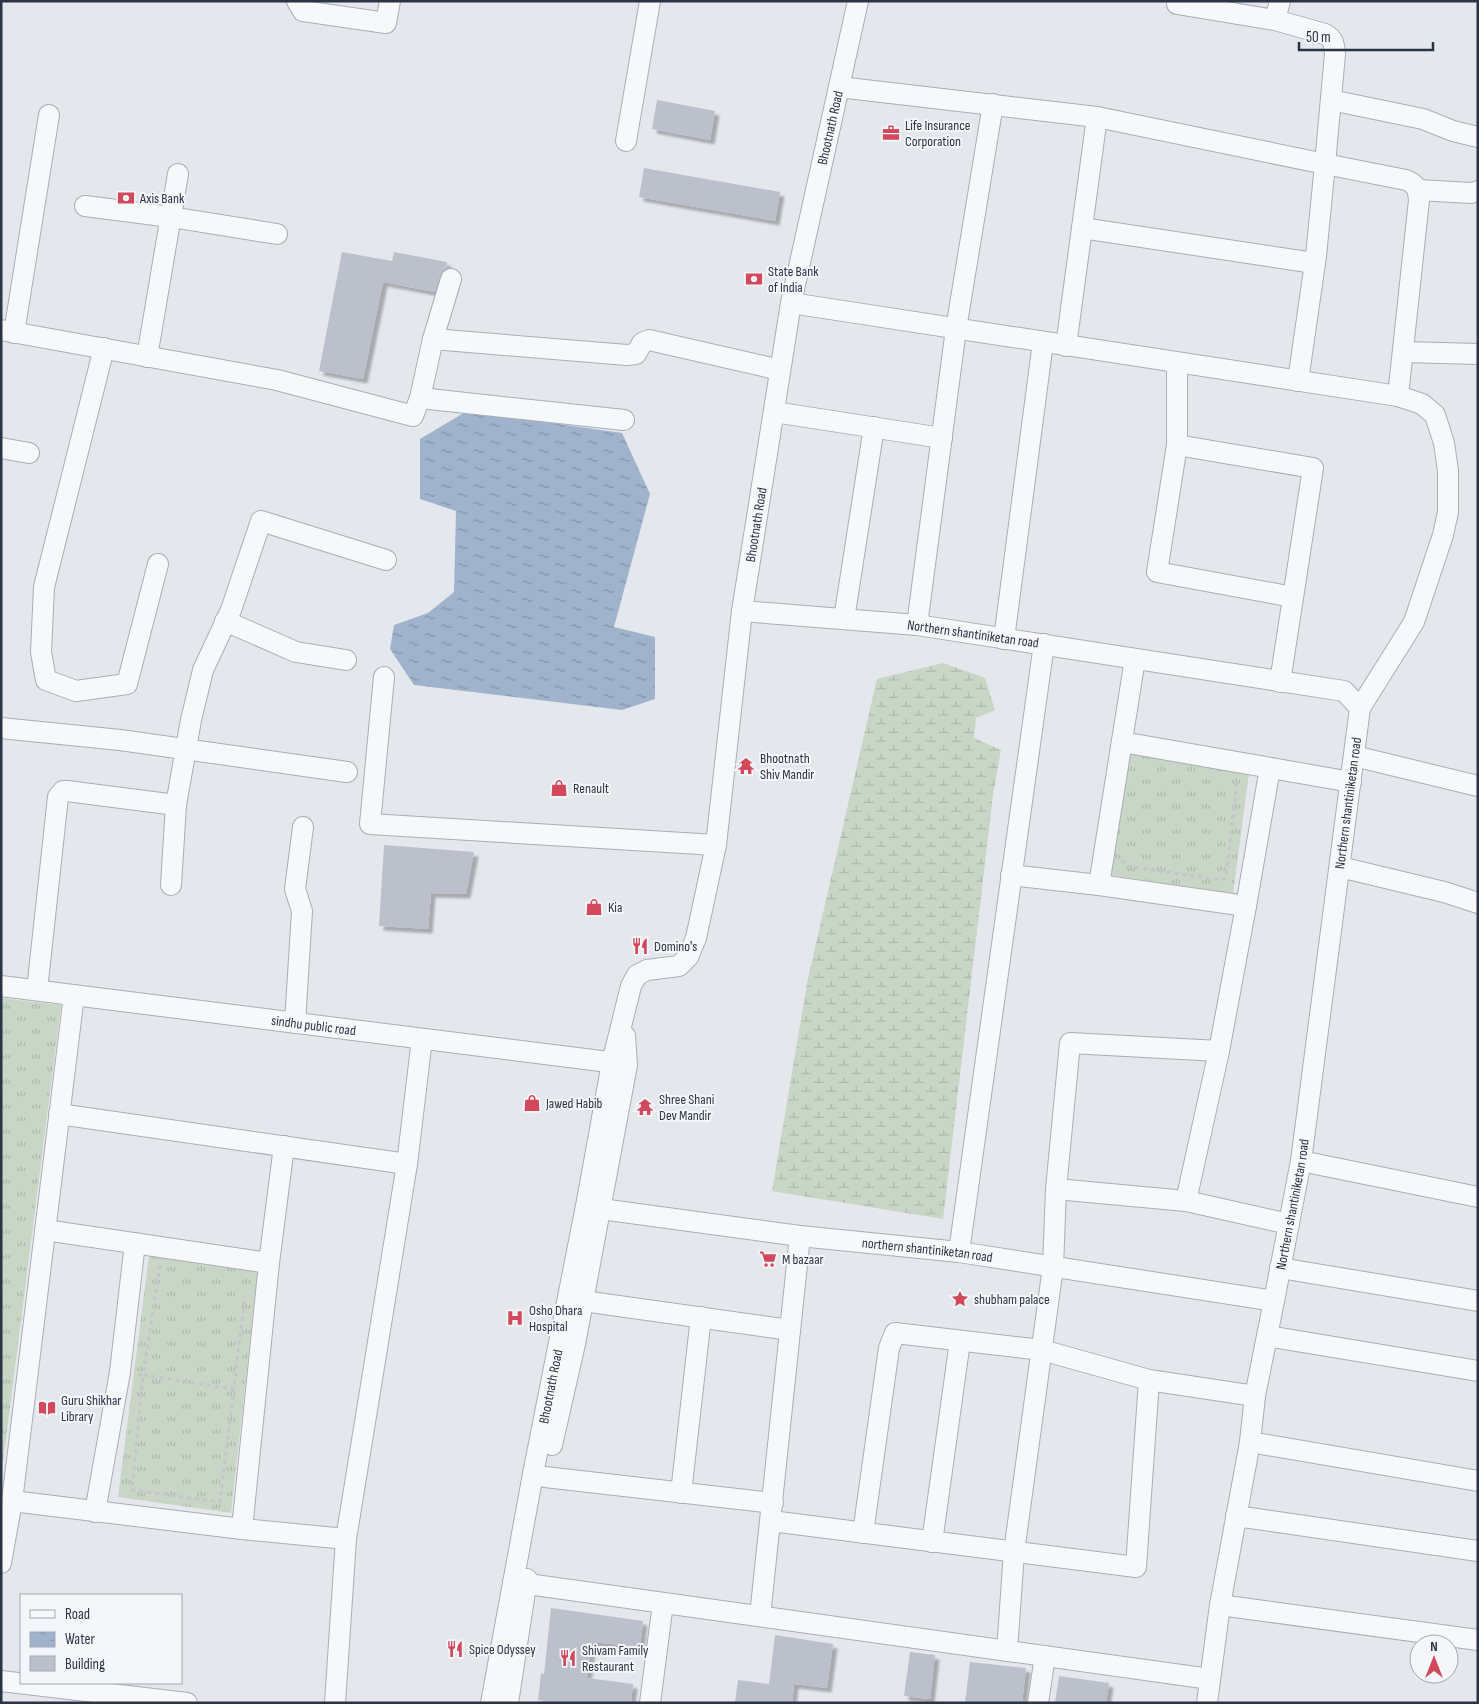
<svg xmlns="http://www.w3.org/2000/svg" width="1479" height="1704" font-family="'Sofia Sans Condensed',sans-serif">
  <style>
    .grass { fill: url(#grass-tufts) }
    .wetland { fill: url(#wetland-marsh) }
    .water { fill: url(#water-ripples) }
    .building { fill: #bbc0ca; filter: url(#shadow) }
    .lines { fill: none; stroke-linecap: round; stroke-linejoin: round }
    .minor-casing { stroke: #a9aeb7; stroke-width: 22 }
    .path { stroke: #c2c5cb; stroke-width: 3; stroke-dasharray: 4 4; stroke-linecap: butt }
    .minor { stroke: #f7f8fa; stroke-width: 20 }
    .labels { text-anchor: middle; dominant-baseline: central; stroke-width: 4; stroke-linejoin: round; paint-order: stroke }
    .poi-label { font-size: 14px; fill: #2b3445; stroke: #f4f6f9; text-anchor: start }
    .street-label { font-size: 14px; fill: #2b3445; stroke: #f4f6f9 }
  </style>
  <defs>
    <pattern id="grass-tufts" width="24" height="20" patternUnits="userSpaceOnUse" patternTransform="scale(1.25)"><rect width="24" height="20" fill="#c9d6c5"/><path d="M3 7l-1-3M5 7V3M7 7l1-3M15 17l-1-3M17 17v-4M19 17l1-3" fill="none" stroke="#adb8ab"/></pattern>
    <pattern id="wetland-marsh" width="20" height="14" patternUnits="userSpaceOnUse" patternTransform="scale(1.25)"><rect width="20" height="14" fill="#c9d6c5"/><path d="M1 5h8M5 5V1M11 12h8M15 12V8" fill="none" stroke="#adb8ab"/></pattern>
    <pattern id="water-ripples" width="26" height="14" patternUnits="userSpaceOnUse" patternTransform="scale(1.25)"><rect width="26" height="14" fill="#9fb4cc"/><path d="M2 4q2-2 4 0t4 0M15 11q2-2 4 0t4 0" fill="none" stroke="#8293a7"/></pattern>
    <filter id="shadow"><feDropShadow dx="4.5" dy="4.5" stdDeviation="1" flood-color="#0004"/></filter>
  </defs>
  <rect width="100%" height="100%" fill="#e4e7ec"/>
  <g class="grass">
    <polygon points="1130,751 1249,773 1233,894 1110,875"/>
    <polygon points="1,998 61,1005 1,1478"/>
    <polygon points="149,1256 258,1270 231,1513 118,1497"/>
  </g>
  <polygon class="wetland" points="943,663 985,678 995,710 976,718 974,738 1001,750 993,795 943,1219 772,1191 808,978 877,679"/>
  <polygon class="water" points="467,411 622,433 650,494 614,627 655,637 655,699 622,710 414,685 390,649 394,625 428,613 454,592 456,511 420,499 420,439"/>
  <g class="building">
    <polygon points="657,100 715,111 710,140 652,129"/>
    <polygon points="644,168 780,192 775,221 639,197"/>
    <polygon points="342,252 392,261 394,252 447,262 446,269 440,276 435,292 383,282 363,379 319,371"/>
    <polygon points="384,845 474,852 466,894 431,893 428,929 379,926"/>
    <polygon points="551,1608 643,1621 640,1647 592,1642 587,1678 633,1684 631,1703 559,1703 538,1700 541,1673 544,1674"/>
    <polygon points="775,1635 833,1644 827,1688 794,1684 792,1703 735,1703 738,1680 769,1684"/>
    <polygon points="910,1652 935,1655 930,1699 904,1696"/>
    <polygon points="970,1662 1026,1668 1022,1703 965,1703"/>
    <polygon points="1059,1676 1109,1683 1106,1703 1055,1703"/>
  </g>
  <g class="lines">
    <g class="minor-casing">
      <g id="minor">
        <polyline points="297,1 303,11 386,23 390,1"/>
        <path d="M1177 4 1275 20 1325 34C1334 39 1334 44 1335 54L1325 164 1406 180C1416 184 1418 189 1419 200L1398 396"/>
        <polyline points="1275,20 1280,1"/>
        <polyline points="839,87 1097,117 1066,346"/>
        <polyline points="1331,100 1423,119 1453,131 1478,137"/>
        <polyline points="1097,117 1325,164 1316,256 1298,381"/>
        <polyline points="626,141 650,1"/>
        <polyline points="1418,190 1471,193 1478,191"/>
        <polyline points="85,206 171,217 277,234"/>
        <polyline points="1082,228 1314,263"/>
        <polyline points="791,303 1398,396 1422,404 1435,415 1444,443 1448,471 1448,512 1443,535 1414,622 1360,708"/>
        <polyline points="1,330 277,380 413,416 420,398 433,339 451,279"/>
        <polyline points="14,333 49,115"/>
        <polyline points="433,339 627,355 636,354 642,343 649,340 780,370"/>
        <polyline points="104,348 44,587 41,652 46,680 76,691 127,684 158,564"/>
        <polyline points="1404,352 1478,354"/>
        <polyline points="147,357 178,174"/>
        <polyline points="1177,363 1177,445 1313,468 1280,682"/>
        <polyline points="420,398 624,420"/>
        <polyline points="774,412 942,438"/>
        <polyline points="1177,445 1157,572 1293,597"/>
        <polyline points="1,448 29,453"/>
        <polyline points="844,619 874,427"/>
        <polyline points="225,621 296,652 346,660"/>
        <polyline points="917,625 956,329 993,104"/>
        <polyline points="1004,639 1043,342"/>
        <polyline points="384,677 370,824 716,845"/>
        <polyline points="1,728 120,740 347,772"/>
        <polyline points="1122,742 1351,782"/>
        <polyline points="1354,756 1478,786"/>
        <polyline points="1340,867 1444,892 1478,903"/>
        <polyline points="171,885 176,805 191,720 203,670 231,610 261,521 386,560"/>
        <polyline points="1099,885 1135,659"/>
        <polyline points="1246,906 1270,768"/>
        <path id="s1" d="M1 986 625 1064"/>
        <polyline points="37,990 58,797 63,791 67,791 176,805"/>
        <polyline points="295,1023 302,911 295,889 303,827"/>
        <polyline points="59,1114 407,1164"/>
        <polyline points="1301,1161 1478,1197"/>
        <polyline points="1056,1189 1070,1043 1219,1051"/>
        <path id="s2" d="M587 1201 601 1209 800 1236 959 1252 1274 1301 1301 1161 1360 708 1344 691 917 625 742 611"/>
        <polyline points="1186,1201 1289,1224"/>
        <polyline points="959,1252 1044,644"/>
        <polyline points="269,1263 284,1146"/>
        <polyline points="1280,1268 1478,1301"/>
        <polyline points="583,1301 790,1330"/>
        <polyline points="1267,1336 1478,1371"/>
        <polyline points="1255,1396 1274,1301"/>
        <polyline points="1250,1442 1478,1481"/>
        <polyline points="552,1445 575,1344 627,1065 625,1036"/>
        <polyline points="545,1477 773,1503"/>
        <polyline points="681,1493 701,1317"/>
        <polyline points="12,1501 242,1529 269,1263 45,1230"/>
        <polyline points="95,1512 120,1372 135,1243"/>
        <polyline points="1236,1516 1478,1551"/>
        <polyline points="771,1521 1136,1567 1149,1380 1255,1396 1250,1442 1220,1605 1207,1703"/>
        <polyline points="242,1529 346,1539"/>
        <polyline points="863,1533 889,1348 895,1333 1042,1350 1149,1380"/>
        <polyline points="932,1542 960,1341"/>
        <polyline points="1,1563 12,1501 74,995"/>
        <polyline points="513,1582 1210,1679"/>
        <polyline points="1220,1605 1478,1640"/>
        <polyline points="760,1616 800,1236"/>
        <polyline points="1007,1651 1014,1552 1053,1267 1056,1189 1186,1201 1219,1051 1246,906 1099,885 1011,875"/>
        <polyline points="1,1681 187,1703"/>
        <polyline points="335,1703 346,1539 407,1164 422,1039"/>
        <path id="s3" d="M491 1703 533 1474 587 1201 612 1063 631 986 637 975 647 970 679 966 688 957 696 938 716 845 742 611 791 303 858 1"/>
        <polyline points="508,1703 527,1579"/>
        <polyline points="650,1703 663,1603"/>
        <polyline points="1038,1703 1045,1656"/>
      </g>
    </g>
    <g class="path">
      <polyline points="1122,860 1127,866 1220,880 1226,878 1237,781"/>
      <polyline points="160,1265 143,1375 234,1389"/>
      <polyline points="138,1375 143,1375 132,1490 220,1502 245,1296"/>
    </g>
    <use href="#minor" class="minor"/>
  </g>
  <defs>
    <g id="office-bare" transform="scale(1.35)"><path d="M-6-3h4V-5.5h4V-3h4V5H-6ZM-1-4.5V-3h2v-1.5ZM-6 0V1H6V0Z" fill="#d1495b" stroke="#f4f6f9" stroke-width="2.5" paint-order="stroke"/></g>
    <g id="bank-bare" transform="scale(1.35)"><path d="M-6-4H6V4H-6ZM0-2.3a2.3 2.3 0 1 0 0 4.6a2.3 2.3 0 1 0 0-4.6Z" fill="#d1495b" stroke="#f4f6f9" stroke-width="2.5" paint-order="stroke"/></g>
    <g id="temple-bare" transform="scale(1.35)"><path d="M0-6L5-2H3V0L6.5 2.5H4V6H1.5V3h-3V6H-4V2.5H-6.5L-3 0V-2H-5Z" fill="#d1495b" stroke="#f4f6f9" stroke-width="2.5" paint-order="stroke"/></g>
    <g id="shop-bare" transform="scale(1.35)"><path d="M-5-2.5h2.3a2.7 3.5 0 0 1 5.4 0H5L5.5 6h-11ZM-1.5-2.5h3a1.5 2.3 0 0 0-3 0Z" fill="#d1495b" stroke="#f4f6f9" stroke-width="2.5" paint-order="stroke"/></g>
    <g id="restaurant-bare" transform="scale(1.35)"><path d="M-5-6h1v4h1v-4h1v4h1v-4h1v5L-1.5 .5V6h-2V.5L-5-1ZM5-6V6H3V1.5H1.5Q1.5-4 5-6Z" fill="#d1495b" stroke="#f4f6f9" stroke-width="2.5" paint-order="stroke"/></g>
    <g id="supermarket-bare" transform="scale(1.35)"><path d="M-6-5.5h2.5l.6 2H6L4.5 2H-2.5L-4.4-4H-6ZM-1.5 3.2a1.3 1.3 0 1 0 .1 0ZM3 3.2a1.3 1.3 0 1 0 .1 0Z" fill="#d1495b" stroke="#f4f6f9" stroke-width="2.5" paint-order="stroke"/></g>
    <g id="sight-bare" transform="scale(1.35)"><path d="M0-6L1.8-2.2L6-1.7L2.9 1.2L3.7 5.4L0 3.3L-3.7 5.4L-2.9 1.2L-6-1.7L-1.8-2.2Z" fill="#d1495b" stroke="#f4f6f9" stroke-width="2.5" paint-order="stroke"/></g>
    <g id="hospital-bare" transform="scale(1.35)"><path d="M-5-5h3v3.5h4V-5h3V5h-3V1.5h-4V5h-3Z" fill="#d1495b" stroke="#f4f6f9" stroke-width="2.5" paint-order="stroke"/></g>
    <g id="library-bare" transform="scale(1.35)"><path d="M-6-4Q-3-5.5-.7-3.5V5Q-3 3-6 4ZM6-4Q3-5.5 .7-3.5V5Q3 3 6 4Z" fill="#d1495b" stroke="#f4f6f9" stroke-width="2.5" paint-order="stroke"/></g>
  </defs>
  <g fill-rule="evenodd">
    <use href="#office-bare" x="891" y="133"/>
    <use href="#bank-bare" x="126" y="198"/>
    <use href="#bank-bare" x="754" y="279"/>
    <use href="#temple-bare" x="746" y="766"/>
    <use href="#shop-bare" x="559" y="788"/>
    <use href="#shop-bare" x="594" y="907"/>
    <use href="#restaurant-bare" x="640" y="946"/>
    <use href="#shop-bare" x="532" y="1103"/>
    <use href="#temple-bare" x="645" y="1107"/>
    <use href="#supermarket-bare" x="768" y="1259"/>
    <use href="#sight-bare" x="960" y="1299"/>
    <use href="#hospital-bare" x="515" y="1318"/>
    <use href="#library-bare" x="47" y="1408"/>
    <use href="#restaurant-bare" x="455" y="1649"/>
    <use href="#restaurant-bare" x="568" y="1658"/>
  </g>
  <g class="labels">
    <g class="poi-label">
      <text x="905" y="125">Life Insurance<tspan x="905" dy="16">Corporation</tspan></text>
      <text x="140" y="198">Axis Bank</text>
      <text x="768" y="271">State Bank<tspan x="768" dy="16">of India</tspan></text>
      <text x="760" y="758">Bhootnath<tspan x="760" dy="16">Shiv Mandir</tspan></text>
      <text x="573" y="788">Renault</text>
      <text x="608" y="907">Kia</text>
      <text x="654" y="946">Domino's</text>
      <text x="659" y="1099">Shree Shani<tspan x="659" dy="16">Dev Mandir</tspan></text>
      <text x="546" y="1103">Jawed Habib</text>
      <text x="782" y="1259">M bazaar</text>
      <text x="974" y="1299">shubham palace</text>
      <text x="529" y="1310">Osho Dhara<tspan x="529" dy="16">Hospital</tspan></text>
      <text x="61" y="1400">Guru Shikhar<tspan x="61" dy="16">Library</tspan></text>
      <text x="469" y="1649">Spice Odyssey</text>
      <text x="582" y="1650">Shivam Family<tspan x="582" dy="16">Restaurant</tspan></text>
    </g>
    <g class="street-label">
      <text stroke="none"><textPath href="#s3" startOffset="1642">Bhootnath Road</textPath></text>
      <text stroke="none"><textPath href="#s3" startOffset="1238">Bhootnath Road</textPath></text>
      <text transform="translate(973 634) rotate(8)">Northern shantiniketan road</text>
      <text stroke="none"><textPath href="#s2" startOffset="1199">Northern shantiniketan road</textPath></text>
      <text stroke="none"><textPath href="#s1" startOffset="315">sindhu public road</textPath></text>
      <text stroke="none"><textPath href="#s2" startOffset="794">Northern shantiniketan road</textPath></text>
      <text stroke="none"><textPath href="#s2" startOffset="345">northern shantiniketan road</textPath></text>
      <text stroke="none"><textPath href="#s3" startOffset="322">Bhootnath Road</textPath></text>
    </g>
  </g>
  <rect width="1479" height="1704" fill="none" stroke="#2b3445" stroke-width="5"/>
  <rect x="20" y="1594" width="162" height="90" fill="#f4f6f9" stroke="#a4a8b1"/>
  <rect x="30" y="1610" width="25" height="8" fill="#f7f8fa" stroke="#a4a8b1"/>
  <text x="65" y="1619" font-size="15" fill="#2b3445">Road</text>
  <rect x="30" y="1632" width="25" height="15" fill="url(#water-ripples)" stroke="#a4a8b1"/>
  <text x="65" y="1644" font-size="15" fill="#2b3445">Water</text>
  <rect x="30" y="1656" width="25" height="15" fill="#bbc0ca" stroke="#a4a8b1"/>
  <text x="65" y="1669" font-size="15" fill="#2b3445">Building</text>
  <g transform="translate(1434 1659)"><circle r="24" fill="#f4f6f9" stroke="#a4a8b1"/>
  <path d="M0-4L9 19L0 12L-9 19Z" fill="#d1495b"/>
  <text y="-8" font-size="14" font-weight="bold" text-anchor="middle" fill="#2b3445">N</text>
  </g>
  <path d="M1299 42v8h134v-8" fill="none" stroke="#2b3445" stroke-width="2.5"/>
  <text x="1306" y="42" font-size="15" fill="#2b3445" stroke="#f4f6f9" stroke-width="4" paint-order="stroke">50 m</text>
</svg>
